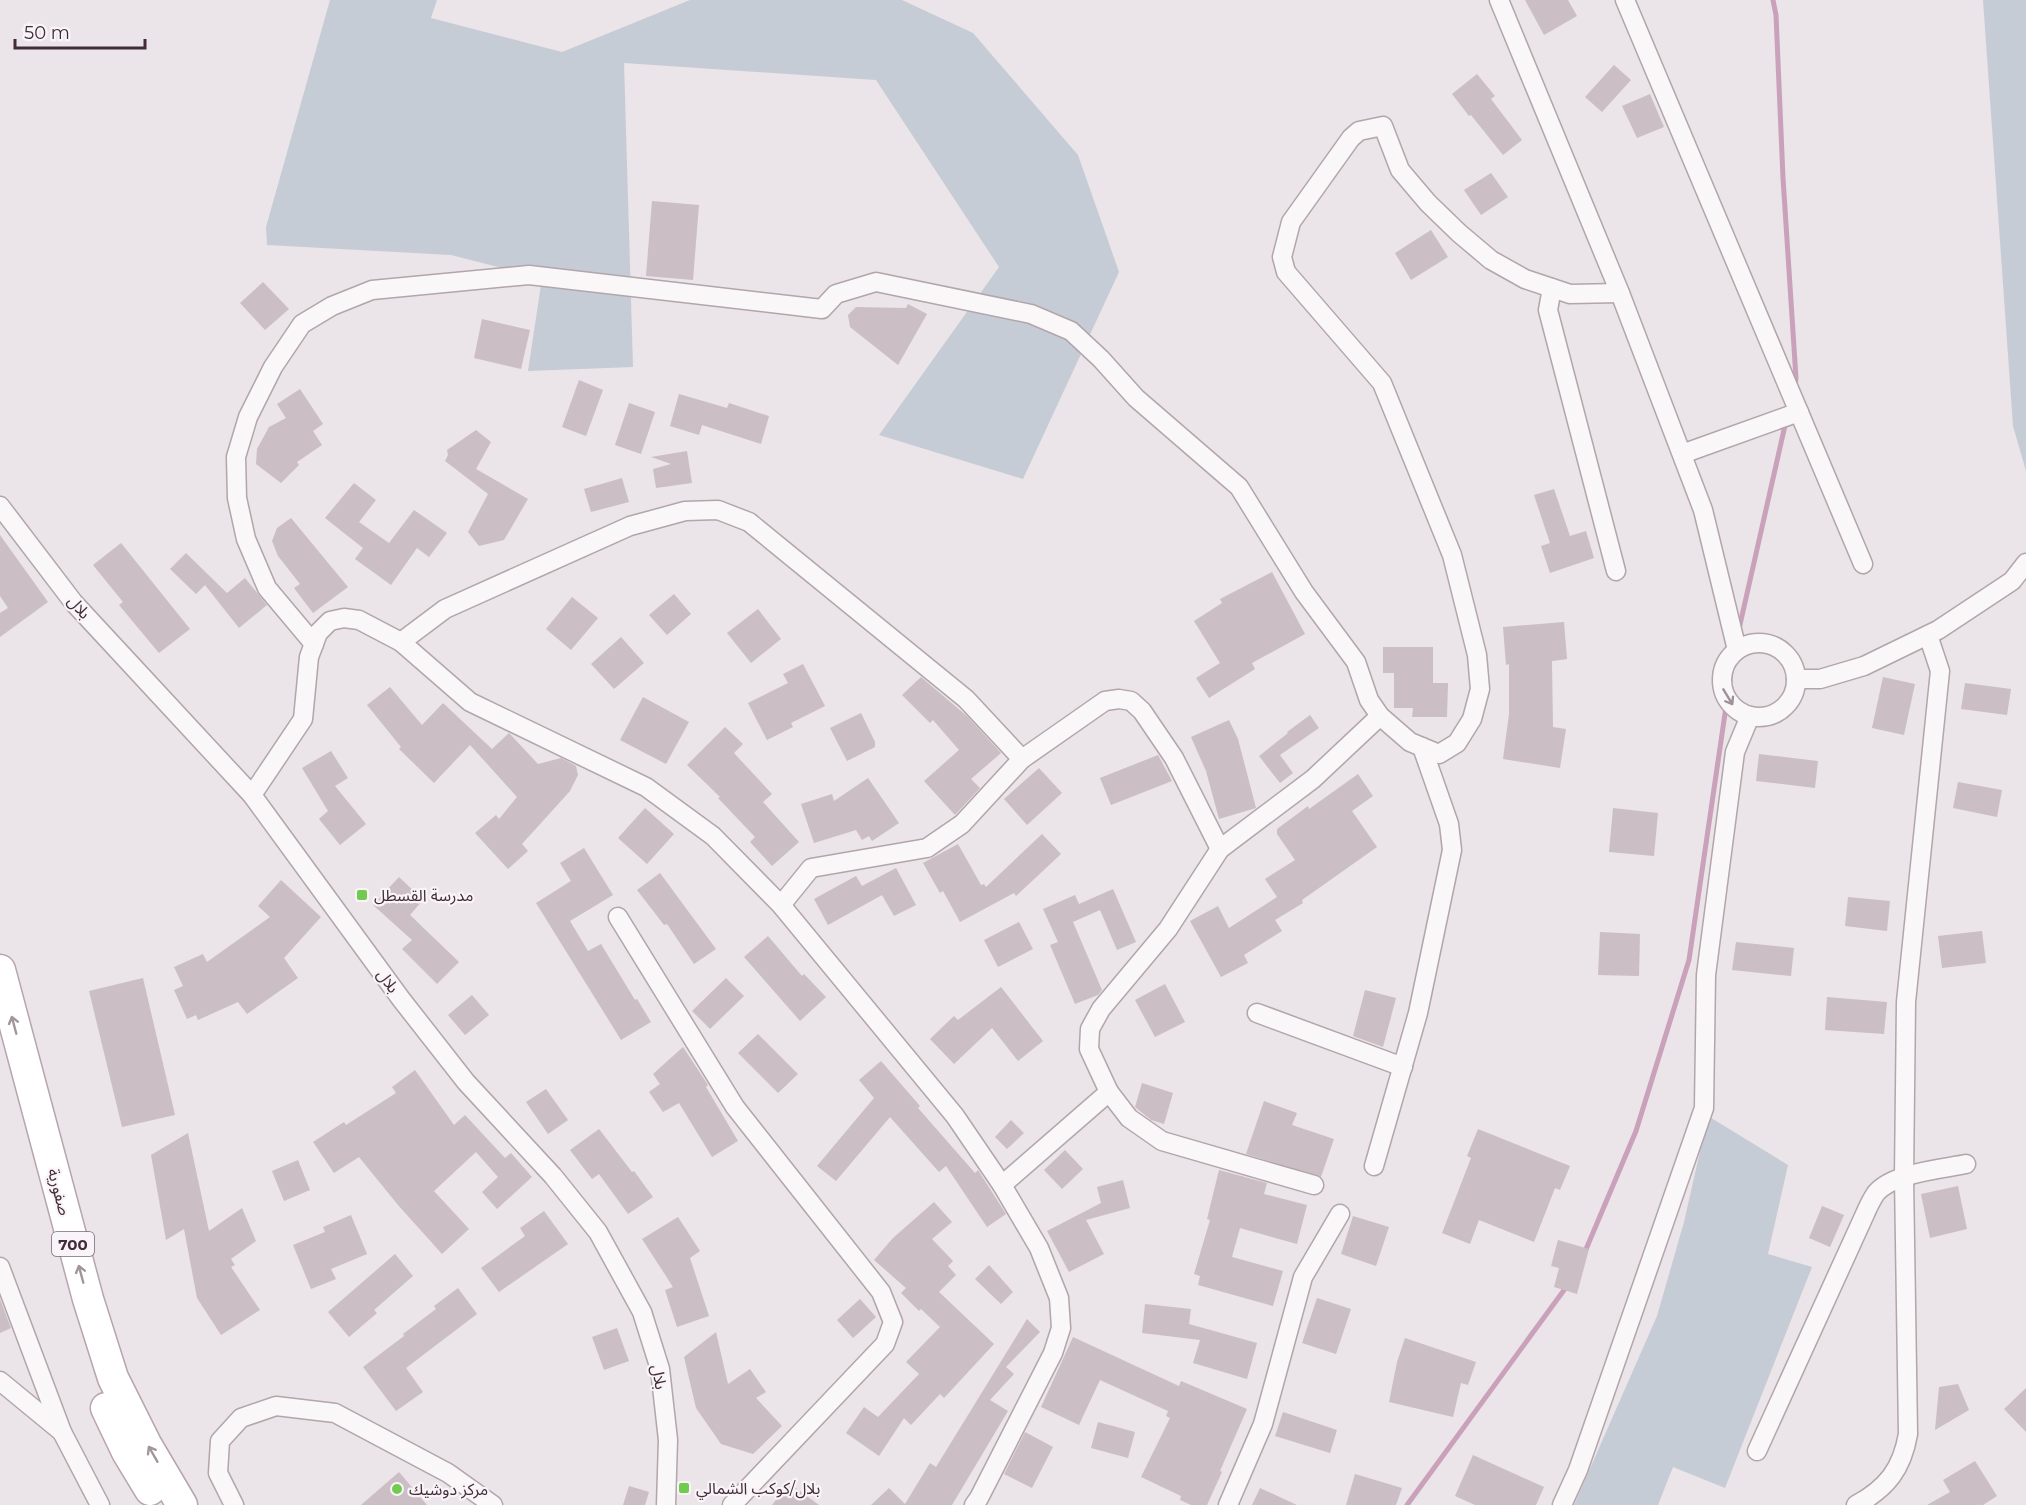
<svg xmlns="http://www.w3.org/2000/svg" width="2026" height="1505" font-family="Montserrat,'Noto Sans Arabic',sans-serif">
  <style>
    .green { fill: #c6ccd5 }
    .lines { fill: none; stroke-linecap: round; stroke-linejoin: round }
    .stream { stroke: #c9a1ba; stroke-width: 5 }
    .building { fill: #cbbec5 }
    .minor-casing { stroke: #b2a5ac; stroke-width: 21 }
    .primary-casing { stroke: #b7a4ae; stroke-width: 33 }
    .minor { stroke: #faf7f8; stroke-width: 18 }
    .primary { stroke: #fff; stroke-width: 30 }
    .oneway { stroke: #9e9298 }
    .oneway2 { stroke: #a1969c }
    .poi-dot { fill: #73ca50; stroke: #f9f4f7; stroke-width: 2 }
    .labels { text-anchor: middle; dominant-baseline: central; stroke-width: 4.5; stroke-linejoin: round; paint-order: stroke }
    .shield { fill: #f9f4f7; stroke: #7a6871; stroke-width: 1.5 }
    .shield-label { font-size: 15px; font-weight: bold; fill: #432c38 }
    .street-label { font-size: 16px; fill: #432c38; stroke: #f9f4f7 }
    .poi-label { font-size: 16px; fill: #432c38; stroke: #f9f4f7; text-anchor: start }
  </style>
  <rect width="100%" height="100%" fill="#ebe4e8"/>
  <g class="green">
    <polygon points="330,0 437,0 431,18 562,52 690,0 902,0 973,33 1078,155 1119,272 1023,479 879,435 999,267 876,80 624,63 633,367 528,371 542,278 451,255 267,245 266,227"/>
    <polygon points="1983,0 2026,0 2026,471 2013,426"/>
    <polygon points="1708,1116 1788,1165 1768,1254 1812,1267 1725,1488 1673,1467 1658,1505 1574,1505 1657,1316 1684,1222"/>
  </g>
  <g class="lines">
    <g class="stream">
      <polyline points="1773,0 1776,15 1783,178 1796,378 1795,386"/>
      <polyline points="1739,629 1786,421"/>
      <polyline points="1584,1254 1636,1131 1689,960 1734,652"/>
      <polyline points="1407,1505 1567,1286"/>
    </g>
  </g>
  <g class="building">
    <polygon points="1525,0 1568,0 1577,16 1544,35"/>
    <polygon points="1614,65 1631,80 1602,112 1585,97"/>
    <polygon points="1477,74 1495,96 1491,99 1522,140 1503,155 1471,115 1469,116 1452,94"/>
    <polygon points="1650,94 1664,127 1637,138 1622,106"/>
    <polygon points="1491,173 1508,197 1481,215 1464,190"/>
    <polygon points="652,201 699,205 693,280 646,276"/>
    <polygon points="1431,230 1448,257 1411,280 1395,253"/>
    <polygon points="263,282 289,309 265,330 240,303"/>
    <polygon points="908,304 927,314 898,365 850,327 848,315 856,307 906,308"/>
    <polygon points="482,319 530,330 521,369 474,358"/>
    <polygon points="579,380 603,390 586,436 562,427"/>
    <polygon points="300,389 323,424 313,431 322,445 297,462 299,465 281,483 256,464 257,449 269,427 286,418 277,404"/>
    <polygon points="679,394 727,408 729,403 769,416 761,444 702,425 699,435 670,426"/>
    <polygon points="629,403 655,412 641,454 615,445"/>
    <polygon points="476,430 491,442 476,469 528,499 504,540 479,546 468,532 488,494 445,461 448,455 447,450"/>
    <polygon points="687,451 692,483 656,488 653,469 671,464 651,457"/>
    <polygon points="622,478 629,502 591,512 584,489"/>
    <polygon points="354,483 376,500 359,522 389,543 414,510 447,533 429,557 417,548 391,585 355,559 363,548 325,518"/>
    <polygon points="1554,489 1570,536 1586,531 1594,558 1550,573 1541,546 1550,543 1534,495"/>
    <polygon points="291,518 348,587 313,613 294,588 300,584 278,556 272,541 277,528"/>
    <polygon points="0,535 48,602 0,637 0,613 8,608 0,596"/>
    <polygon points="121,543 190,629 159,653 119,605 123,602 93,565"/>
    <polygon points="186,553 227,593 245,578 267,605 239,628 205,585 196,594 170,569"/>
    <polygon points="1272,572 1305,634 1252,663 1255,669 1209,698 1196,678 1220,663 1194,621 1222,603 1220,599"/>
    <polygon points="674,594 691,614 667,635 649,615"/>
    <polygon points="572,597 598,618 571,650 546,629"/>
    <polygon points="758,609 781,639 751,663 727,633"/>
    <polygon points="1564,622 1567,659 1552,661 1553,727 1566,729 1560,768 1503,759 1509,714 1509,664 1506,665 1503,627"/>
    <polygon points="621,637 644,663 614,689 591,664"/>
    <polygon points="1383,647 1433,647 1433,683 1448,683 1447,717 1412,717 1413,708 1394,708 1394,673 1383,673"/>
    <polygon points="803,664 825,706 791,723 793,727 767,740 748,703 788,683 783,674"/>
    <polygon points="921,677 968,717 1001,753 971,779 980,788 955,815 924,781 959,750 933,720 930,723 902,695"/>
    <polygon points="1883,677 1915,684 1904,735 1872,728"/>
    <polygon points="1965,683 2011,689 2007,715 1961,709"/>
    <polygon points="390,687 422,725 443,703 492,749 509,733 538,764 561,758 576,766 578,775 570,791 522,844 528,851 508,869 475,833 496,815 499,819 517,797 470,745 434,783 399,749 401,747 367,705"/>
    <polygon points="643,697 689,722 666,764 620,740"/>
    <polygon points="861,713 875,742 875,747 847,761 830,728"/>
    <polygon points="1310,715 1319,728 1280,755 1293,773 1280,783 1259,756 1288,733 1287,732"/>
    <polygon points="1229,720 1238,739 1256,808 1219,819 1206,771 1191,737"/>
    <polygon points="725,727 743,744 734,753 772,794 763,802 799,842 772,866 750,842 755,837 718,798 720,797 687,765"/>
    <polygon points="331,751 348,778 335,786 366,824 340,845 319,819 328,811 302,768"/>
    <polygon points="1759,754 1818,761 1815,788 1756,781"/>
    <polygon points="1158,755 1172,781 1111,805 1100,778"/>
    <polygon points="1039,768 1062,793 1027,825 1004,799"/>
    <polygon points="1358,774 1373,796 1352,811 1377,847 1302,900 1303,903 1275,920 1282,931 1244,955 1248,963 1221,977 1190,921 1218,906 1229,928 1277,897 1265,879 1295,860 1277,834 1277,829 1308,806 1309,809"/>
    <polygon points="868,778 899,823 872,841 869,836 862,840 856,830 814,843 801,804 832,794 834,801"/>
    <polygon points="1958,782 2002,790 1997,817 1953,808"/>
    <polygon points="645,808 674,834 647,864 618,838"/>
    <polygon points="1613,808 1658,813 1654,856 1609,852"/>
    <polygon points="1042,834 1061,854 1016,896 1014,893 960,922 943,891 940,893 923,863 958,844 981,885 984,884 986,887"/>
    <polygon points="584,848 613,895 570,921 588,951 601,944 635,1000 637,999 651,1022 621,1040 536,903 571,881 560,863"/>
    <polygon points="896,868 916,905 894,916 882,895 828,925 814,899 856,876 862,886"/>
    <polygon points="660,873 716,949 694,964 667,924 664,925 637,890"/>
    <polygon points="399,877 423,900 410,915 459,962 437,984 402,949 412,940 373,905"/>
    <polygon points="281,880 321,917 284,958 298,978 247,1014 238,1002 198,1020 196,1015 187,1019 174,990 183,986 174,967 203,954 207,962 270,917 258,906"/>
    <polygon points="1113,889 1136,942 1117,950 1100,910 1073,922 1102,990 1098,995 1075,1004 1050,945 1058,942 1043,909 1075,895 1079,904"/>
    <polygon points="1848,897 1890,901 1887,931 1845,926"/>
    <polygon points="1019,922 1033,949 998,967 984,940"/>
    <polygon points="1982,931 1986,963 1942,968 1938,936"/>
    <polygon points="1600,932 1640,934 1639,976 1598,975"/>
    <polygon points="768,936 802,976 804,974 826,997 800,1021 744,957"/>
    <polygon points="1736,942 1794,948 1791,976 1732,970"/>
    <polygon points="143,978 175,1115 122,1127 89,991"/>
    <polygon points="726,978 744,996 710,1029 692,1011"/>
    <polygon points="1165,984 1185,1022 1155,1037 1135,1000"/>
    <polygon points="1001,987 1043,1041 1018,1061 992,1028 954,1064 930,1039 954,1016 958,1020"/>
    <polygon points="1365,990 1396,998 1383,1047 1353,1036"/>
    <polygon points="472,995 489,1015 465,1035 448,1015"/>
    <polygon points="1827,997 1887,1002 1884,1034 1825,1030"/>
    <polygon points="758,1034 798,1074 778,1093 738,1053"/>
    <polygon points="683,1047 708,1085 706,1087 738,1141 712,1157 679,1103 663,1112 649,1092 660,1084 653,1074"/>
    <polygon points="881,1061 920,1106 918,1108 975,1173 978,1170 1006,1214 987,1227 946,1166 939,1172 890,1117 836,1181 817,1166 874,1098 859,1080"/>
    <polygon points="415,1070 454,1125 465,1115 505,1158 511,1153 532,1177 497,1209 482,1192 498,1177 476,1152 434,1191 469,1229 442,1254 398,1205 359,1157 334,1173 313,1142 344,1122 346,1125 396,1093 392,1087"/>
    <polygon points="1142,1083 1173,1093 1164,1124 1151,1120 1135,1107"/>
    <polygon points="546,1089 568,1120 548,1134 526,1102"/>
    <polygon points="1264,1101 1297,1113 1292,1125 1334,1139 1321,1177 1246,1154"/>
    <polygon points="1011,1120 1024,1133 1007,1149 995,1137"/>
    <polygon points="599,1129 632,1172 634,1171 653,1197 628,1214 599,1174 592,1179 570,1150"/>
    <polygon points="1478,1129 1570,1166 1560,1190 1555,1188 1534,1242 1479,1220 1470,1244 1442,1233 1471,1158 1467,1156"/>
    <polygon points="188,1133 209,1231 242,1208 256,1241 231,1259 235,1265 231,1267 260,1310 221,1335 197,1298 184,1229 166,1240 151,1155"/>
    <polygon points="1065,1150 1083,1169 1062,1189 1044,1170"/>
    <polygon points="298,1160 310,1190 284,1201 272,1171"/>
    <polygon points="1219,1170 1267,1183 1264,1194 1307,1205 1297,1244 1240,1228 1232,1257 1283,1271 1273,1306 1198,1285 1200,1276 1194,1274 1210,1220 1207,1219"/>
    <polygon points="1123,1180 1130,1208 1086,1220 1104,1254 1069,1272 1047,1231 1101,1203 1097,1187"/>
    <polygon points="1958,1186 1967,1229 1930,1238 1921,1194"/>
    <polygon points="934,1202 952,1222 932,1239 953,1261 948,1266 956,1275 939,1292 994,1344 944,1398 940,1394 911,1425 904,1418 879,1456 846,1433 864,1407 878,1417 919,1374 906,1362 940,1327 921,1309 919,1311 901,1293 906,1288 874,1260 893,1238"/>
    <polygon points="1822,1206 1844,1215 1830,1247 1809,1238"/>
    <polygon points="544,1211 568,1244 499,1292 481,1268 525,1236 520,1228"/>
    <polygon points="351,1215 367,1254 331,1269 336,1279 311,1289 293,1245 325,1232 323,1227"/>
    <polygon points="1353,1216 1389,1227 1376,1266 1341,1254"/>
    <polygon points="678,1217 700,1251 690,1258 709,1316 677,1327 665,1290 673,1287 642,1239"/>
    <polygon points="1558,1240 1589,1249 1577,1294 1554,1287 1559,1268 1551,1266"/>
    <polygon points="395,1254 413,1276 374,1310 377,1313 349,1337 328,1312"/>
    <polygon points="989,1265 1013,1292 1001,1304 975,1279"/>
    <polygon points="458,1288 477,1314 406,1368 423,1392 396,1411 363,1367 404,1336 403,1334 436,1309 434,1306"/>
    <polygon points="1317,1298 1351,1309 1336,1354 1302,1343"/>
    <polygon points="0,1299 11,1328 0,1333"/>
    <polygon points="860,1299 876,1317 853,1338 837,1320"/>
    <polygon points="1145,1304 1191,1309 1189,1324 1257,1343 1247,1379 1193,1363 1200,1340 1142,1333"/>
    <polygon points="1027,1319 1040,1332 1006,1367 1014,1374 990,1400 1008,1411 952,1505 871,1505 889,1488 905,1504 930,1463 936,1467"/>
    <polygon points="617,1328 629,1361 604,1370 592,1337"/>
    <polygon points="716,1332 728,1384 750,1369 766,1392 756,1398 782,1426 753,1454 721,1444 696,1408 684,1357"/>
    <polygon points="1073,1337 1179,1386 1181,1381 1247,1409 1220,1471 1222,1472 1207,1505 1191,1505 1180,1500 1181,1496 1141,1477 1170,1418 1166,1416 1168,1411 1100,1380 1079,1425 1041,1407"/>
    <polygon points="1405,1338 1476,1362 1468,1385 1461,1383 1453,1417 1389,1402 1397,1362"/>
    <polygon points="1958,1384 1969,1410 1935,1430 1939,1387"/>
    <polygon points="2026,1388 2026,1432 2004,1409"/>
    <polygon points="1283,1412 1337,1430 1330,1453 1275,1436"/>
    <polygon points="1098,1422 1135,1432 1128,1458 1091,1448"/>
    <polygon points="1025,1432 1053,1447 1032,1488 1004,1474"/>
    <polygon points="1473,1455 1544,1487 1536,1505 1475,1505 1455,1496"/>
    <polygon points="1975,1461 1997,1496 1983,1505 1927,1505 1950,1492 1943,1480"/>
    <polygon points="399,1472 427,1505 361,1505"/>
    <polygon points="1355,1474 1402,1488 1396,1505 1346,1505"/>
    <polygon points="789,1483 819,1505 772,1505"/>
    <polygon points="629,1486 649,1492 645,1505 623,1505"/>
    <polygon points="1260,1488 1297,1505 1252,1505"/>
  </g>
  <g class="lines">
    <g class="minor-casing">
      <g id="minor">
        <polyline points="1499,0 1620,293 1703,510 1737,650"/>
        <polyline points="1625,0 1863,564"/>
        <polyline points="1552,288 1548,310 1616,571"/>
        <polyline points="1682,454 1799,412"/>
        <polyline points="0,506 74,603 252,795 401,999 466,1082 553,1176 598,1232 642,1312 660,1369 668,1440 666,1505"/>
        <polyline points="401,642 445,609 630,526 685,511 718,510 749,522 966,699 1022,759"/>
        <circle cx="1759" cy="680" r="37"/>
        <polyline points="314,644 267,588 246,539 237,498 236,457 248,417 273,367 302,324 332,306 372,290 529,275 822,309 836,294 876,282 1031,314 1071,331 1101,359 1136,398 1239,487 1304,592 1356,662 1369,700 1380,716 1410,742 1439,754 1457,743 1472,719 1480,689 1477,655 1452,555 1382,383 1286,272 1282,257 1291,222 1351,138 1359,131 1383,126 1400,170 1428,203 1459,233 1491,260 1525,279 1570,294 1620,293"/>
        <polyline points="1796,679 1820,679 1864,666 1938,630 2012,581 2026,563"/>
        <polyline points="252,795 303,719 309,657 318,633 330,621 344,618 359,620 401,642 470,702 646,787 713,836 781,905 955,1116 1002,1185 1039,1248 1059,1298 1061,1328 1053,1353 979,1498 974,1505"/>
        <polyline points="781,905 811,868 927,848 962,824 1022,759 1105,701 1119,699 1131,701 1142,711 1174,758 1220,849"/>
        <polyline points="618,917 735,1107 881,1292 893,1322 885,1344 732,1505"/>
        <polyline points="1257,1013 1403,1067"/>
        <polyline points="1109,1092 1129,1118 1162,1141 1314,1185"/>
        <polyline points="1374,1166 1418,1013 1452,850 1449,824 1422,747"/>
        <polyline points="1002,1185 1109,1092 1089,1049 1090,1029 1101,1009 1168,929 1220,849 1313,779 1380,716"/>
        <polyline points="0,1267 62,1432"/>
        <polyline points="0,1381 62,1432 100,1505"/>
        <path d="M1757 1451 1865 1214C1868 1207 1872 1199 1876 1193 1893 1173 1941 1169 1966 1164"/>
        <polyline points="234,1505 218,1473 220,1441 241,1418 276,1406 335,1413 448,1473 493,1505"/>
        <polyline points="1228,1505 1263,1424 1303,1277 1340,1214"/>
        <polyline points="1562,1505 1578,1470 1704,1108 1706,975 1735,752 1750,716"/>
        <path d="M1856 1505C1887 1488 1902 1469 1908 1434L1904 1177 1906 1002 1940 671 1928 635"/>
      </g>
    </g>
    <g class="primary-casing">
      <g id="primary">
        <polyline points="0,970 88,1299 113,1378 146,1444 182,1505"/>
        <polyline points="106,1408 127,1452 150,1490"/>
      </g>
    </g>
    <use href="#minor" class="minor"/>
    <use href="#primary" class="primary"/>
  </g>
  <defs><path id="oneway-shaft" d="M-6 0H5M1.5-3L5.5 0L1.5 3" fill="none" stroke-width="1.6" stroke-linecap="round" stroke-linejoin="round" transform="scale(1.5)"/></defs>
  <use class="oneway" href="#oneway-shaft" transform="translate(1728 697) rotate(59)"/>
  <g class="oneway2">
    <use href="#oneway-shaft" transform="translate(14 1025) rotate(-105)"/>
    <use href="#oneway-shaft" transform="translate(81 1274) rotate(-105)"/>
    <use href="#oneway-shaft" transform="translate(153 1454) rotate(-120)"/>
  </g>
  <g class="poi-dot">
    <rect x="356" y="889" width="12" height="12" rx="3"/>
    <rect x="678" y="1482" width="12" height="12" rx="3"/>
    <circle cx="397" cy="1489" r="6"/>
  </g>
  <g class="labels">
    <rect class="shield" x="52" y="1232" width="42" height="24" rx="4.5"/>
    <g class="shield-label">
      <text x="73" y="1244">700</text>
    </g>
    <g class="street-label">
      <text transform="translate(79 607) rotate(49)">بلال</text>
      <text transform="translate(388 981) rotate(54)">بلال</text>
      <text transform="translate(59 1192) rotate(75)">صفورية</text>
      <text transform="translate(659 1377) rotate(80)">بلال</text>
    </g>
    <g class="poi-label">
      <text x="374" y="895">مدرسة القسطل</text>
      <text x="696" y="1488">بلال/كوكب الشمالي</text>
      <text x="409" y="1489">مركز دوشيك</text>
    </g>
  </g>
  <path d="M15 39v9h130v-9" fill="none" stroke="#432c38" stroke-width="3"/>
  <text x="24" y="39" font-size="18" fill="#432c38" stroke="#f9f4f7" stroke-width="4.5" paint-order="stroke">50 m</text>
</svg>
